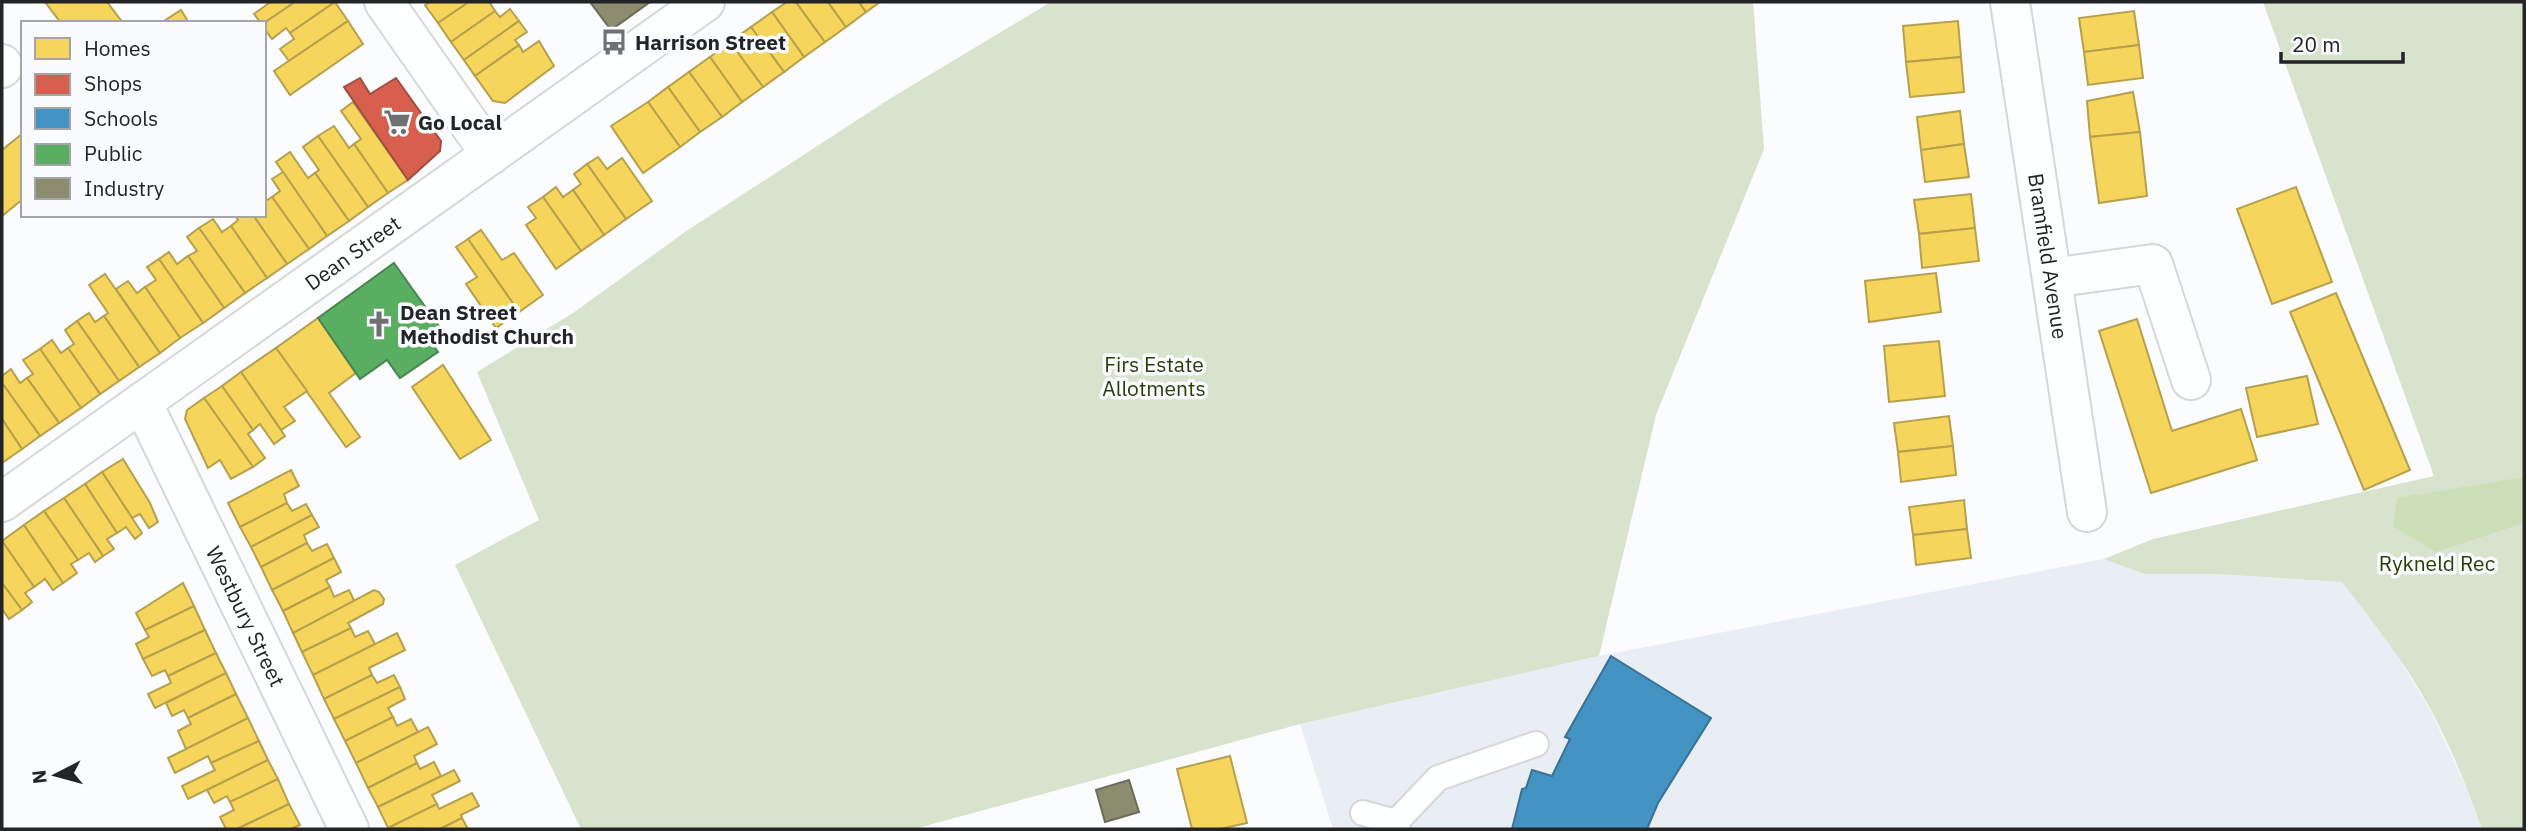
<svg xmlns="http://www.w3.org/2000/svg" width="2526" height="831" font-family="'IBM Plex Sans',sans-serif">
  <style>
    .built { fill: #e9edf4 }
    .green { fill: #d7e3cc }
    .forest { fill: #ccdfb7 }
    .homes { fill: #f6d55c; stroke: #b7a04c; stroke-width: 2 }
    .shops { fill: #d6604d; stroke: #a04e41; stroke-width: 2 }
    .schools { fill: #4393c3; stroke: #397294; stroke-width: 2 }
    .public { fill: #5aae61; stroke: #4a854f; stroke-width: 2 }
    .industry { fill: #8c8c6e; stroke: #6c6d58; stroke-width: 2 }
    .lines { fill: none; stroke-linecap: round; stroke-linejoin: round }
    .service-casing { stroke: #d5d7d9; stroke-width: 28 }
    .minor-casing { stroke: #d5d7d9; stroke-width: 42 }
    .tertiary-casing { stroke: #d5d7d9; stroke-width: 42 }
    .service { stroke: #feffff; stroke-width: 24 }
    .minor { stroke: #feffff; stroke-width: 38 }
    .tertiary { stroke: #feffff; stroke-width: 38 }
    .labels { text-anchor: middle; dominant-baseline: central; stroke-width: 7; stroke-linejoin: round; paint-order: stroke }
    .poi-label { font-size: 21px; font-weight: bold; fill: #232426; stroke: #f9fbff; text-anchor: start }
    .street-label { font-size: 21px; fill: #232426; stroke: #f9fbff }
    .park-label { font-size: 21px; fill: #2a3f06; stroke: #f9fbff }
  </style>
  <rect width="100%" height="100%" fill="#fafcfe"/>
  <polygon class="built" points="2104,559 2144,574 2216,574 2342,582 2389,642 2431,711 2472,800 2482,829 1333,829 1300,724 1599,656"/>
  <g class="green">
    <polygon points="1051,2 1753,2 1764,149 1656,415 1599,656 1300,724 914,829 581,829 455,565 539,520 477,372 573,313 685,232 891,98"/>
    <path d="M2263 2H2524V829H2482C2468 789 2451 748 2431 710 2406 664 2374 623 2342 582L2216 574H2144L2104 559 2153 539 2434 476Z"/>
  </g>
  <polygon class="forest" points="2524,477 2524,523 2436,552 2393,526 2397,498"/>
  <g class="homes">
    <polygon points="45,2 107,2 123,23 61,23"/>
    <polygon points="268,2 295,2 264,23 261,23 254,14 269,3"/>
    <polygon points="295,2 335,2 290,33 286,28 272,39 264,28 264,23"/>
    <polygon points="335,2 348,21 289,61 280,49 294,39 290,33"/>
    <polygon points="430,2 469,2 438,23 425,5"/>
    <polygon points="469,2 492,2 490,3 495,11 451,42 438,23"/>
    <polygon points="787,2 796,2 825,42 804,57 772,12"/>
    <polygon points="796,2 828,2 846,27 825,42"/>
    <polygon points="828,2 859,2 866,12 846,27"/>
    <polygon points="859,2 880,2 866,12"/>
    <polygon points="510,9 519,21 464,60 451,42 495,11 500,17"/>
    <polygon points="181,10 189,23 161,23"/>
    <polygon points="2134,11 2139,45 2084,52 2079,18"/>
    <polygon points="772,12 804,57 784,72 751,27"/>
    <polygon points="348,21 363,44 290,95 274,71"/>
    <polygon points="519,21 527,32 515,40 519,45 475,76 464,60"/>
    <polygon points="1958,21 1961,57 1906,62 1903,26"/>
    <polygon points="751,27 784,72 763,87 730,42"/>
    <polygon points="539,41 554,66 505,103 493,101 475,76 519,45 523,52"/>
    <polygon points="730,42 763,87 742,102 710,57"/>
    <polygon points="2139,45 2143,78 2088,85 2084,52"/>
    <polygon points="710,57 742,102 722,117 689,72"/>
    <polygon points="1961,57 1964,92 1910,97 1906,62"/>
    <polygon points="689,72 722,117 700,132 668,87"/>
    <polygon points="668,87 700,132 680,147 648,102"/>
    <polygon points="2133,92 2140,132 2090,137 2087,101"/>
    <polygon points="353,102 408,180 388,193 354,144 361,139 341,111"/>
    <polygon points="648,102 680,147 643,173 611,126"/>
    <polygon points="1960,111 1964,144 1921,150 1917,117"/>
    <polygon points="334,126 349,148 354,144 388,193 368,207 318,136"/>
    <polygon points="2140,132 2147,196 2099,203 2090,137"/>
    <polygon points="23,133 23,199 2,216 2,150"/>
    <polygon points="318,136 368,207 349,221 315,173 319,170 303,147"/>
    <polygon points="1964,144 1969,177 1925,182 1921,150"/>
    <polygon points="290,152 308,178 315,173 349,221 327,236 276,162"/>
    <polygon points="598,157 607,169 622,158 652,201 626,219 587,164"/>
    <polygon points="587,164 626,219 604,235 573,190 581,184 574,174"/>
    <polygon points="283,172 327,236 309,249 272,197 280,191 272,179"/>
    <polygon points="556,187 563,197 573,190 604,235 581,251 543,197"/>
    <polygon points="2296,187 2332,282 2272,304 2237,209"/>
    <polygon points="1971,194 1975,228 1919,234 1914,200"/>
    <polygon points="272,197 309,249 287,264 253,215 264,215 264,202"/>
    <polygon points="543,197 581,251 556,269 526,225 536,218 528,207"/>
    <polygon points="235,215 253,215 287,264 267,278 231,226 238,220"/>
    <polygon points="213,219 222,232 231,226 267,278 245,293 199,228"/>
    <polygon points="199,228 245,293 224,308 188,256 197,251 187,237"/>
    <polygon points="1975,228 1979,261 1922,268 1919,234"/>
    <polygon points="481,230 502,260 514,253 543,295 519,312 468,239"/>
    <polygon points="468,239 519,312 496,328 466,284 477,277 456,247"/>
    <polygon points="169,252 177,264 188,256 224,308 203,323 159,259"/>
    <polygon points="159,259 203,323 180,338 145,287 156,280 147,267"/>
    <polygon points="1936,273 1941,312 1869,322 1865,281"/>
    <polygon points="105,274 160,353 139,367 104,316 108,313 89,285"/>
    <polygon points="128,281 137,293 145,287 180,338 160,353 116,289"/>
    <polygon points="2336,293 2410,470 2364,490 2290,312"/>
    <polygon points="89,313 95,322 104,316 139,367 119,381 77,321"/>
    <polygon points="318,318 356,373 329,393 360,437 346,447 276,348"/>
    <polygon points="2137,319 2172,431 2241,409 2257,460 2151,493 2099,331"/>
    <polygon points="77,321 119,381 100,394 68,348 74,344 65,330"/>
    <polygon points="52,340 61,353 68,348 100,394 81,408 40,349"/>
    <polygon points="1939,341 1945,396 1889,402 1884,346"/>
    <polygon points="276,348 307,391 284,407 295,421 281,430 241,372"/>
    <polygon points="40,349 81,408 59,423 27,378 33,374 23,360"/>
    <polygon points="443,365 491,440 460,459 412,387"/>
    <polygon points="11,369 20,383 27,378 59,423 40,436 2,383 2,376"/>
    <polygon points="241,372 285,436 274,444 260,424 253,430 222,386"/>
    <polygon points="2307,376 2318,424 2257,437 2246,388"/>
    <polygon points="2,383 40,436 22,449 2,419"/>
    <polygon points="222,386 253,430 248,434 265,458 253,467 204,398"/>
    <polygon points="204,398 253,467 231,479 220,460 208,468 185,419 187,410"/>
    <polygon points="1949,416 1953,446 1898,452 1894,423"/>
    <polygon points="2,419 22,449 2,463"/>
    <polygon points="1953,446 1956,475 1901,482 1898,452"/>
    <polygon points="123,459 150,503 158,522 149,528 140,514 132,518 102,472"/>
    <polygon points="291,470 299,486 284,494 287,503 240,527 228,503"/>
    <polygon points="102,472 142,533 135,539 126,527 117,533 85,484"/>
    <polygon points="85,484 117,533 107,539 114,549 103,556 64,498"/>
    <polygon points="64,498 103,556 95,562 89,553 78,560 44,511"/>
    <polygon points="1964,500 1967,529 1913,535 1909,507"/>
    <polygon points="287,503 292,511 306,504 312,515 251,547 240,527"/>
    <polygon points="44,511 78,560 71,564 77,573 63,583 24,525"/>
    <polygon points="312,515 319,527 304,535 307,543 261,567 251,547"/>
    <polygon points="24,525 63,583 53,590 45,579 34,587 2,541"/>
    <polygon points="1967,529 1971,558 1916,565 1913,535"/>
    <polygon points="2,541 34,587 25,593 32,602 22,610 2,583"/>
    <polygon points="307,543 312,551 327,544 334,558 272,590 261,567"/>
    <polygon points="334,558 341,572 326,580 330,587 283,611 272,590"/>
    <polygon points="2,583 22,610 9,619 2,609"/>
    <polygon points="183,583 194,606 145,630 136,613"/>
    <polygon points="330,587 334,597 349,590 355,602 293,633 283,611"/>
    <polygon points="374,590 379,592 384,599 383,604 348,623 351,628 302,652 293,633"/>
    <polygon points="194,606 205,630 143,659 136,644 149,637 145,630"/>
    <polygon points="351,628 355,637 368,631 375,644 313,675 302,652"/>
    <polygon points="205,630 216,653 168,676 165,670 152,676 143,659"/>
    <polygon points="397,633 405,650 369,668 372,675 324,699 313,675"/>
    <polygon points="216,653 226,673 155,708 148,694 171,683 168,676"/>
    <polygon points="226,673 236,694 188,718 184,710 172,716 166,703"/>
    <polygon points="372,675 377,683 394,675 400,687 334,719 324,699"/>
    <polygon points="400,687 405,699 388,708 393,717 345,741 334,719"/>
    <polygon points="236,694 248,718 186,749 178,731 191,724 188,718"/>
    <polygon points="393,717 397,726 411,719 418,732 356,763 345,741"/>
    <polygon points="248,718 259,741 211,763 208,756 175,773 168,758"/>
    <polygon points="428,727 437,744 414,756 417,763 368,788 356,763"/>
    <polygon points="259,741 268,760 188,799 182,786 215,770 211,763"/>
    <polygon points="1230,756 1247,823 1220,829 1192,829 1177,769"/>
    <polygon points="268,760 278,779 230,802 227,796 214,803 207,790"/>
    <polygon points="434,762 441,776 378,807 368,788 417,763 420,769"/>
    <polygon points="454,770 460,781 432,795 437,804 388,828 378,807"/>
    <polygon points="278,779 289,804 237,829 226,829 220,817 234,810 230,802"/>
    <polygon points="472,793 479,806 461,815 462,818 440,829 388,828 437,804 439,809"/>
    <polygon points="289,804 300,825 291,829 237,829"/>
    <polygon points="462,818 468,829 440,829"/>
  </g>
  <polygon class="shops" points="360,78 370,94 396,78 441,141 440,151 408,180 344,87"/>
  <polygon class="schools" points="1611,656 1711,718 1658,803 1647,829 1512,829 1522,789 1526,788 1532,770 1552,776 1570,739 1565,737"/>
  <polygon class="public" points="394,263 441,329 428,338 438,352 400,378 387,360 360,379 318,318"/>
  <g class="industry">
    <polygon points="590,2 650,2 611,30"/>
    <polygon points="1129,780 1139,812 1105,822 1096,790"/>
  </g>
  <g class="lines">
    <g class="service-casing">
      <g id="service">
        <polyline points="1363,813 1396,822 1398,829"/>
        <polyline points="1396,822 1438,778 1536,744"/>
      </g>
    </g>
    <g class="minor-casing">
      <g id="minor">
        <polyline points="384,2 491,155"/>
        <path id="s1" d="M2010 2 2087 512"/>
        <polyline points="2,64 2,68"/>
        <polyline points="2052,278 2153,264 2191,380"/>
        <path id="s2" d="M142 402 349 829"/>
      </g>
    </g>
    <g class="tertiary-casing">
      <g id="tertiary">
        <path id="s3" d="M2 502 705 2"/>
      </g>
    </g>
    <use href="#service" class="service"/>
    <use href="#minor" class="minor"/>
    <use href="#tertiary" class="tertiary"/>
  </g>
  <defs>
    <g id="bus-bare" transform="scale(2.1)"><path d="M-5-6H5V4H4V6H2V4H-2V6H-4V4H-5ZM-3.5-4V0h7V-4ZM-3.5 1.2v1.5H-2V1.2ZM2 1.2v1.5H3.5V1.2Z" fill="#6e7072" stroke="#f9fbff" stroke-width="2.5" paint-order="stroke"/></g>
    <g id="supermarket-bare" transform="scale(2.1)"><path d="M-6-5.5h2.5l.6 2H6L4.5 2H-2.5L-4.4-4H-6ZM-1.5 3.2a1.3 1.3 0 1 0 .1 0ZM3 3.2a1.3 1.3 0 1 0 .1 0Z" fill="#6e7072" stroke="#f9fbff" stroke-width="2.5" paint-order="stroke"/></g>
    <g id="church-bare" transform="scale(2.1)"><path d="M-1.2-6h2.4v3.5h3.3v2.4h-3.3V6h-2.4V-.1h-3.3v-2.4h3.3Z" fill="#6e7072" stroke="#f9fbff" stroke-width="2.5" paint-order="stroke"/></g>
  </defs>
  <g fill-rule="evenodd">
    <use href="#bus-bare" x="614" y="42"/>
    <use href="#supermarket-bare" x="397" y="122"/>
    <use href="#church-bare" x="379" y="324"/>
  </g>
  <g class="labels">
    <g class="poi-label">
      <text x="635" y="42">Harrison Street</text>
      <text x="418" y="122">Go Local</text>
      <text x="400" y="312">Dean Street<tspan x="400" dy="24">Methodist Church</tspan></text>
    </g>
    <g class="street-label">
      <text stroke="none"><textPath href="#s3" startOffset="430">Dean Street</textPath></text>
      <text stroke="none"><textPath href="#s1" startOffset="257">Bramfield Avenue</textPath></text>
      <text stroke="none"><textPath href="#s2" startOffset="238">Westbury Street</textPath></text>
    </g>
    <g class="park-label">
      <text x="1154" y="364">Firs Estate<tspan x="1154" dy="24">Allotments</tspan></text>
      <text x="2437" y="563">Rykneld Rec</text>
    </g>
  </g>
  <rect width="2526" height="831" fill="none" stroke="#232426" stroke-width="7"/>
  <rect x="21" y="21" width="245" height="196" fill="#f9fbff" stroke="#a3a5a8" stroke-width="2"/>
  <rect x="35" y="38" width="35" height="21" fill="#f6d55c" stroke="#a3a5a8" stroke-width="2"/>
  <text x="84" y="56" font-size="21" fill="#232426">Homes</text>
  <rect x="35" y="74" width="35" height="21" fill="#d6604d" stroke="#a3a5a8" stroke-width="2"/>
  <text x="84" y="91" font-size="21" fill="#232426">Shops</text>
  <rect x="35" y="108" width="35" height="21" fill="#4393c3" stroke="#a3a5a8" stroke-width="2"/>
  <text x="84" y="126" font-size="21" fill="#232426">Schools</text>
  <rect x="35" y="144" width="35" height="21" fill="#5aae61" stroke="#a3a5a8" stroke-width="2"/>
  <text x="84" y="161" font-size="21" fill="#232426">Public</text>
  <rect x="35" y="178" width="35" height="21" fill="#8c8c6e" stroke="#a3a5a8" stroke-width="2"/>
  <text x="84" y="196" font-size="21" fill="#232426">Industry</text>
  <g transform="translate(56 775) rotate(264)" stroke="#f9fbff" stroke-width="5" paint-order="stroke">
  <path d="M0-5L12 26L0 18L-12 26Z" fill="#232426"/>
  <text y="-10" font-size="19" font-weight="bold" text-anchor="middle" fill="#232426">N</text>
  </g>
  <path d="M2281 52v10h122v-10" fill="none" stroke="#232426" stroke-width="3.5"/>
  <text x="2292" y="52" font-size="21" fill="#232426" stroke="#f9fbff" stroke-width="5" paint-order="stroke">20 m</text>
</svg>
